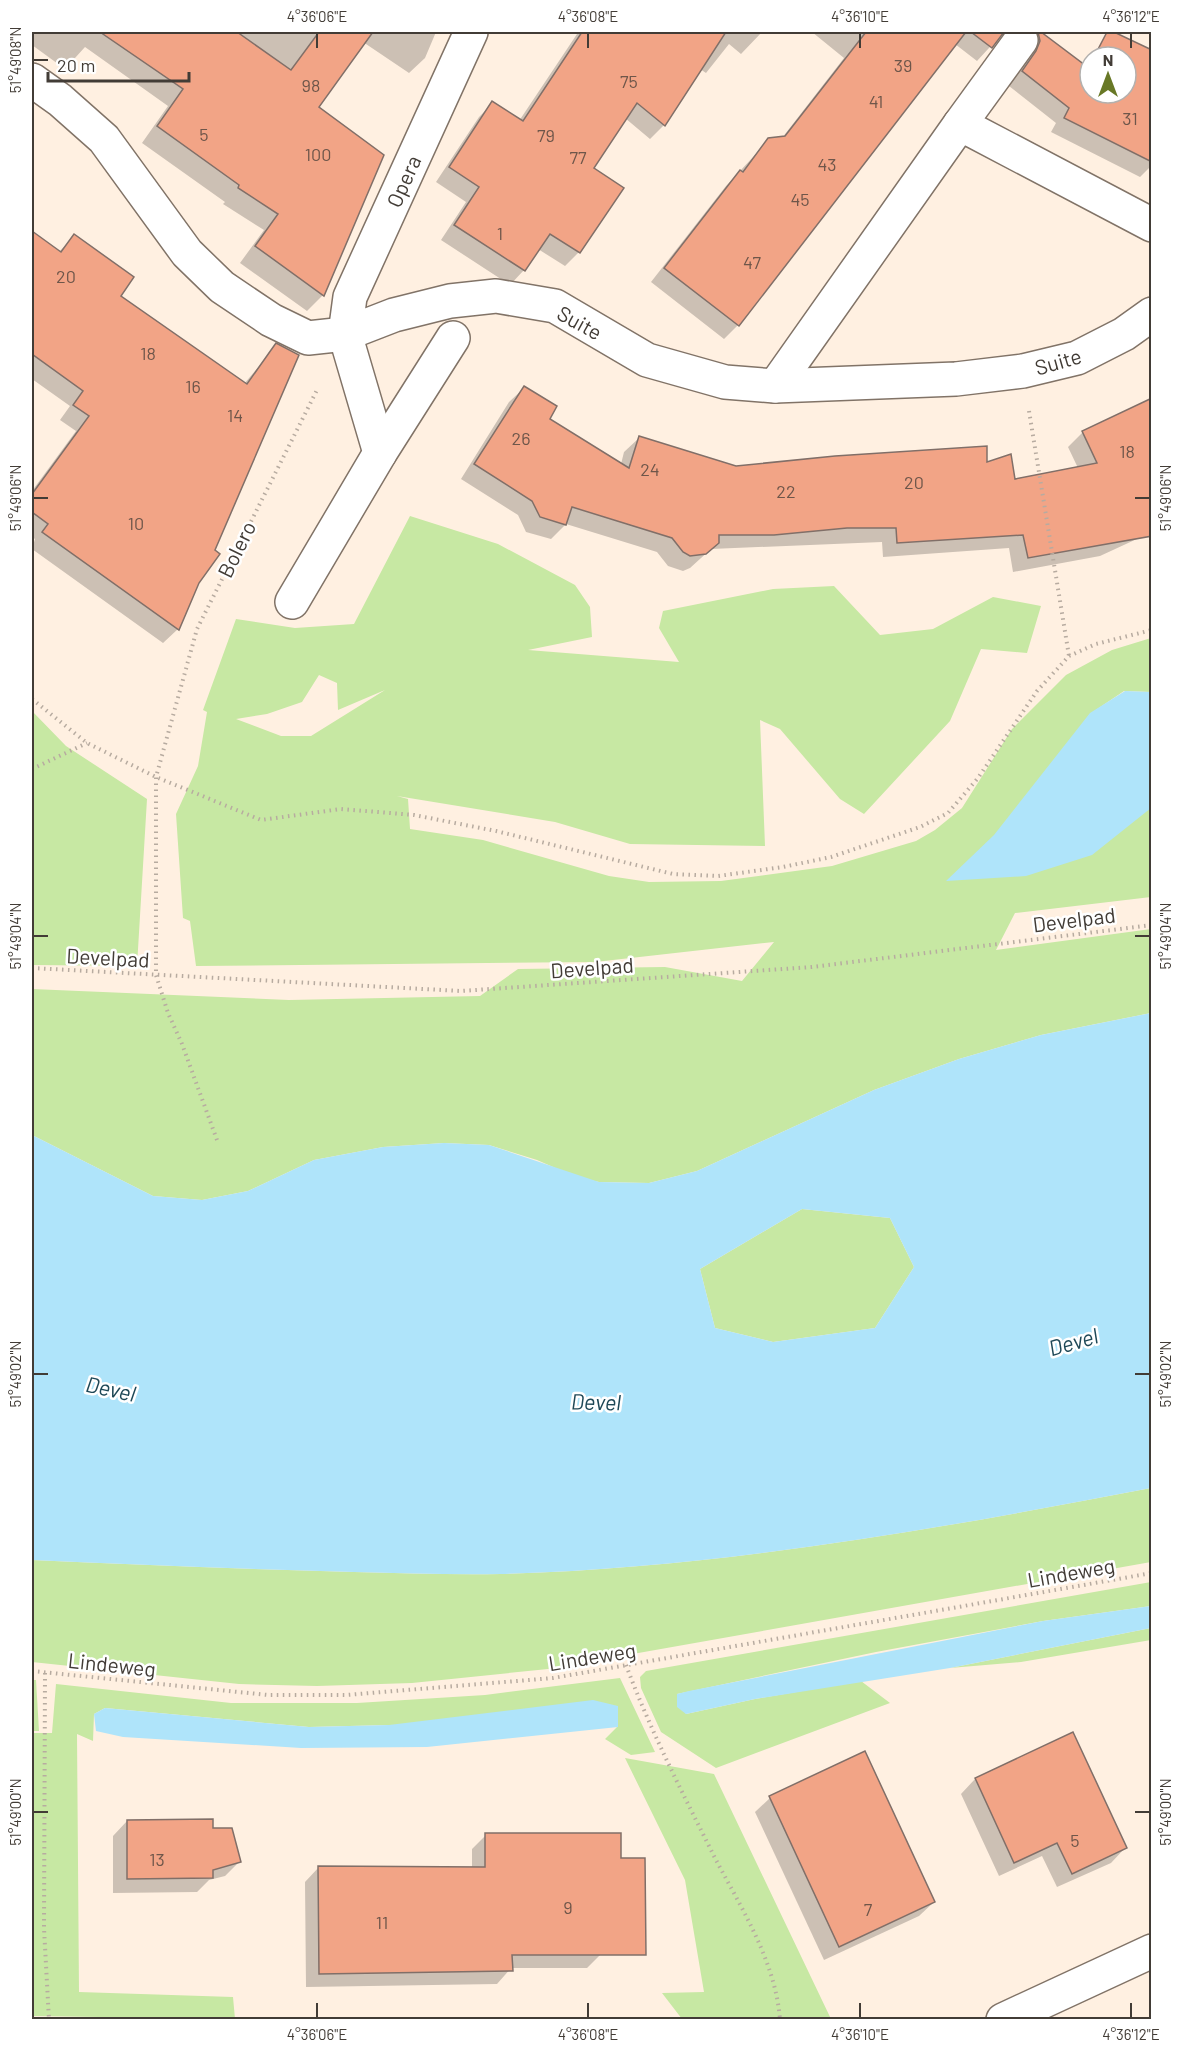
<svg xmlns="http://www.w3.org/2000/svg" width="1183" height="2051" font-family="Barlow,sans-serif">
  <style>
    .green { fill: #c7e8a3; fill-rule: evenodd }
    .water { fill: #afe4fa; fill-rule: evenodd }
    .shadow { fill: #0003 }
    .building { fill: #f2a486; stroke: #816f68; stroke-width: 1.5 }
    .lines { fill: none; stroke-linecap: round; stroke-linejoin: round }
    .street-casing { stroke: #817367; stroke-width: 36 }
    .path { stroke: #b7aba0; stroke-width: 4; stroke-dasharray: 1.5 4.5; stroke-linecap: butt }
    .street { stroke: #fff; stroke-width: 33 }
    .ticks { fill: none; stroke: #423c36; stroke-width: 2 }
    .labels { text-anchor: middle; dominant-baseline: central; stroke-width: 5; stroke-linejoin: round; paint-order: stroke }
    .number-label { font-size: 18px; fill: #6e564a }
    .street-label { font-size: 21px; fill: #423c36; stroke: #fff }
    .water-label { font-size: 22px; font-style: italic; fill: #1e4857; stroke: #fff }
    .neatline { fill: none; stroke: #423c36; stroke-width: 2 }
    .ticks-label { font-size: 15px; text-anchor: middle; fill: #423c36 }
  </style>
  <rect width="100%" height="100%" fill="#fff0e1"/>
  <g class="green">
    <path d="M410 516 498 544 575 585 590 607 592 637 528 650 679 662 659 628 663 611 773 589 834 586 880 635 933 629 993 597 1041 606 1027 653 981 649 950 721 864 814 840 799 780 729 760 720 765 846 630 844 555 822 397 796 408 799 410 829 483 840 609 876 649 882 721 881 832 866 916 841 935 830 962 808 1012 729 1066 675 1112 650 1151 638V692L1124 691 1090 714 1054 761 1151 783V897L1015 913 996 950 1151 929V1013L1041 1035 959 1059 874 1090 697 1171 649 1183 599 1182 576 1177 537 1160 489 1145 444 1143 383 1147 314 1160 248 1191 202 1200 153 1196 32 1135V989L289 1000 480 996 518 969 665 967 742 981 774 942 595 962 196 966 190 921 183 918 176 814 198 766 207 712 203 710 236 619 295 628 354 624ZM319 675 337 683 338 710 385 690 311 736H281L236 719 267 714 302 702Z"/>
    <polygon points="32,711 66,746 147,799 137,966 32,965"/>
    <polygon points="802,1209 890,1218 914,1267 875,1328 773,1342 715,1328 700,1269"/>
    <path d="M1151 1488V1562L548 1669 412 1683 317 1686 239 1684 32 1662V1560C139 1565 246 1569 354 1572 403 1573 452 1575 501 1574 720 1568 937 1529 1151 1488Z"/>
    <polygon points="1151,1582 1151,1606 1043,1621 876,1652 677,1694 686,1714 755,1699 861,1681 890,1703 716,1768 661,1732 641,1688 640,1677 646,1671"/>
    <polygon points="1151,1628 1151,1640 1021,1662 950,1668"/>
    <polygon points="620,1678 655,1752 631,1755 605,1739 617,1727 389,1725 309,1727 105,1708 94,1714 93,1741 77,1734 79,1992 233,1997 235,2019 32,2016 32,1733 52,1733 56,1684 231,1703 357,1703 485,1695"/>
    <polygon points="32,1680 36,1680 39,1731 32,1731"/>
    <polygon points="625,1758 714,1774 831,2019 682,2019 662,1993 704,1992 685,1880"/>
  </g>
  <g class="water">
    <polygon points="1125,691 1151,692 1151,808 1092,855 1026,876 946,881 994,835 1090,713"/>
    <path d="M1151 1013V1488C937 1529 720 1568 501 1574 452 1575 403 1573 354 1572 246 1569 139 1565 32 1560V1135L153 1196 202 1200 248 1191 314 1160 383 1147 444 1143 489 1145 599 1182 649 1183 697 1171 874 1090 959 1059 1041 1035ZM802 1209 890 1218 914 1267 875 1328 773 1342 715 1328 700 1269Z"/>
    <polygon points="1151,1606 1151,1628 950,1668 755,1699 686,1714 677,1707 677,1694 689,1691 1043,1621"/>
    <polygon points="593,1700 618,1706 618,1727 427,1747 301,1748 123,1737 96,1731 94,1714 105,1708 309,1727 389,1725"/>
  </g>
  <g class="shadow">
    <polygon points="32,32 436,32 425,58 409,73 363,42 317,107 323,295 307,311 240,263 264,230 223,204 225,202 142,143 168,106 85,47 65,69 32,45"/>
    <polygon points="574,32 762,32 741,54 729,44 706,73 700,69 664,125 650,139 625,118 592,169 579,252 565,266 538,249 524,270 510,285 441,240 466,202 436,182 479,117 493,103 519,121 577,34"/>
    <polygon points="812,32 1039,32 1084,66 1090,59 1090,93 1126,93 1126,57 1092,57 1099,49 1152,51 1152,165 1140,177 1051,132 1056,123 1009,86 1026,58 1009,35 1000,36 977,61 955,44 738,325 724,339 651,282 726,186 769,140 782,138 844,58"/>
    <polygon points="32,233 58,253 74,236 119,296 244,384 277,345 198,582 178,629 163,643 32,549 35,539 32,537 32,491 76,431 60,420 70,406 32,379"/>
    <polygon points="524,388 548,419 621,464 624,452 639,438 736,467 986,464 1014,481 1078,468 1068,447 1082,433 1152,400 1152,532 1100,556 1013,572 1009,548 883,557 882,542 711,549 690,568 683,571 668,566 657,552 566,524 551,539 526,532 518,515 461,479 509,402"/>
    <polygon points="1072,1734 1125,1848 1111,1863 1057,1887 1042,1856 999,1876 961,1794 975,1779"/>
    <polygon points="770,1798 934,1902 919,1916 824,1960 755,1812"/>
    <polygon points="127,1821 211,1829 240,1861 225,1876 209,1880 197,1892 113,1893 113,1836"/>
    <polygon points="486,1835 620,1859 601,1954 587,1968 511,1968 497,1984 306,1987 305,1882 319,1867 472,1869 472,1849"/>
  </g>
  <g class="building">
    <polygon points="100,32 237,32 291,70 319,32 373,32 319,107 384,155 324,296 255,246 278,214 238,188 239,185 157,126 183,89"/>
    <polygon points="582,32 726,32 665,126 637,103 594,168 624,188 580,253 550,234 525,271 454,225 479,187 449,167 492,101 523,121"/>
    <polygon points="866,32 966,32 739,326 664,268 740,170 743,172 768,138 785,136"/>
    <polygon points="971,32 1004,32 992,48"/>
    <polygon points="1038,32 1041,32 1089,68 1090,66 1090,93 1126,93 1126,57 1094,57 1107,32 1114,32 1152,50 1152,162 1064,118 1069,108 1022,71 1036,51 1040,41"/>
    <polygon points="32,231 61,252 74,234 134,277 121,296 247,384 276,343 299,355 215,550 220,554 199,583 179,630 42,532 48,524 32,512 32,494 89,416 73,405 83,391 32,354"/>
    <polygon points="524,386 557,406 550,419 629,468 639,436 736,466 835,456 987,446 987,462 1011,454 1015,479 1097,463 1082,431 1152,398 1152,536 1028,558 1023,535 897,543 896,528 847,528 774,535 719,535 719,543 706,554 690,556 683,552 672,538 572,507 566,525 540,517 532,501 474,464"/>
    <polygon points="1073,1732 1127,1848 1072,1874 1057,1843 1014,1863 975,1778"/>
    <polygon points="865,1751 935,1902 839,1947 769,1796"/>
    <polygon points="213,1819 213,1828 232,1828 241,1862 213,1870 213,1878 127,1879 127,1820"/>
    <polygon points="485,1833 621,1833 621,1858 645,1858 646,1955 512,1955 513,1971 319,1974 318,1866 485,1867"/>
  </g>
  <g class="lines">
    <g class="street-casing">
      <g id="street">
        <polyline points="471,32 350,297 345,334 394,315 450,301 496,296 555,306 647,360 725,382 775,386 956,379 1023,371 1077,358 1124,334 1152,314"/>
        <polyline points="32,80 60,100 104,139 187,253 222,287 271,320 308,338 345,334 380,453"/>
        <polyline points="960,124 1021,40"/>
        <polyline points="775,386 960,124 1152,225"/>
        <polyline points="292,602 380,453 453,338"/>
        <polyline points="1003,2020 1152,1951"/>
      </g>
    </g>
    <g class="path">
      <polyline points="1029,411 1069,656"/>
      <polyline points="32,699 87,743 156,777 261,820 341,809 414,815 496,831 673,874 718,876 783,867 831,857 920,827 948,813 978,778 1037,691 1069,656 1096,644 1152,630"/>
      <polyline points="32,769 87,743"/>
      <polyline points="32,968 461,991 812,967 1152,925"/>
      <polyline points="217,1140 182,1044 168,1013 156,975 156,777 197,629 318,388"/>
      <path d="M626 1665C651 1732 684 1796 716 1860 742 1909 776 1963 780 2020"/>
      <polyline points="32,1671 268,1695 346,1695 553,1678 1152,1573"/>
      <polyline points="45,1673 44,1928 49,2020"/>
    </g>
    <use href="#street" class="street"/>
  </g>
  <path class="ticks" d="M317 33V48M588 33V48M860 33V48M1131 33V48M33 60H48M33 498H48M1135 498H1150M33 936H48M1135 936H1150M33 1374H48M1135 1374H1150M33 1812H48M1135 1812H1150M317 2003V2018M588 2003V2018M860 2003V2018M1131 2003V2018"/>
  <g class="labels">
    <g class="number-label">
      <text x="903" y="65">39</text>
      <text x="629" y="81">75</text>
      <text x="311" y="85">98</text>
      <text x="876" y="101">41</text>
      <text x="1130" y="118">31</text>
      <text x="204" y="134">5</text>
      <text x="546" y="135">79</text>
      <text x="318" y="154">100</text>
      <text x="578" y="157">77</text>
      <text x="827" y="164">43</text>
      <text x="800" y="199">45</text>
      <text x="500" y="233">1</text>
      <text x="752" y="262">47</text>
      <text x="66" y="276">20</text>
      <text x="148" y="353">18</text>
      <text x="193" y="386">16</text>
      <text x="235" y="415">14</text>
      <text x="521" y="438">26</text>
      <text x="1127" y="451">18</text>
      <text x="650" y="469">24</text>
      <text x="914" y="482">20</text>
      <text x="786" y="491">22</text>
      <text x="136" y="523">10</text>
      <text x="1075" y="1840">5</text>
      <text x="157" y="1859">13</text>
      <text x="568" y="1907">9</text>
      <text x="868" y="1909">7</text>
      <text x="382" y="1922">11</text>
    </g>
    <g class="street-label">
      <text transform="translate(403 181) rotate(-66)">Opera</text>
      <text transform="translate(580 322) rotate(29)">Suite</text>
      <text transform="translate(1058 361) rotate(-16)">Suite</text>
      <text transform="translate(236 549) rotate(-64)">Bolero</text>
      <text transform="translate(1074 919) rotate(-7)">Develpad</text>
      <text transform="translate(108 957) rotate(3)">Develpad</text>
      <text transform="translate(592 967) rotate(-4)">Develpad</text>
      <text transform="translate(1071 1572) rotate(-10)">Lindeweg</text>
      <text transform="translate(592 1656) rotate(-9)">Lindeweg</text>
      <text transform="translate(112 1664) rotate(6)">Lindeweg</text>
    </g>
    <g class="water-label">
      <text transform="translate(1073 1341) rotate(-16)">Devel</text>
      <text transform="translate(111 1388) rotate(12)">Devel</text>
      <text transform="translate(596 1401) rotate(1)">Devel</text>
    </g>
  </g>
  <rect width="1183" height="2051" fill="none" stroke="#ffffff" stroke-width="66"/>
  <g transform="translate(1108 75)"><circle r="28" fill="#ffffff" stroke="#b3b1af" stroke-width="1.5"/>
  <path d="M0-4.5L10 22L0 15L-10 22Z" fill="#687826"/>
  <text y="-9" font-size="16" font-weight="bold" text-anchor="middle" fill="#423c36">N</text>
  </g>
  <path d="M48 72v9h141v-9" fill="none" stroke="#423c36" stroke-width="3"/>
  <text x="57" y="72" font-size="18" fill="#423c36" stroke="#ffffff" stroke-width="4.5" paint-order="stroke">20 m</text>
  <rect x="33" y="33" width="1117" height="1985" class="neatline"/>
  <g class="ticks-label">
    <text x="317" y="22">4°36'06"E</text>
    <text x="588" y="22">4°36'08"E</text>
    <text x="860" y="22">4°36'10"E</text>
    <text x="1131" y="22">4°36'12"E</text>
    <text transform="translate(16 60) rotate(-90)" y="5">51°49'08"N</text>
    <text transform="translate(16 498) rotate(-90)" y="5">51°49'06"N</text>
    <text transform="translate(1166 498) rotate(-90)" y="5">51°49'06"N</text>
    <text transform="translate(16 936) rotate(-90)" y="5">51°49'04"N</text>
    <text transform="translate(1166 936) rotate(-90)" y="5">51°49'04"N</text>
    <text transform="translate(16 1374) rotate(-90)" y="5">51°49'02"N</text>
    <text transform="translate(1166 1374) rotate(-90)" y="5">51°49'02"N</text>
    <text transform="translate(16 1812) rotate(-90)" y="5">51°49'00"N</text>
    <text transform="translate(1166 1812) rotate(-90)" y="5">51°49'00"N</text>
    <text x="317" y="2040">4°36'06"E</text>
    <text x="588" y="2040">4°36'08"E</text>
    <text x="860" y="2040">4°36'10"E</text>
    <text x="1131" y="2040">4°36'12"E</text>
  </g>
</svg>
